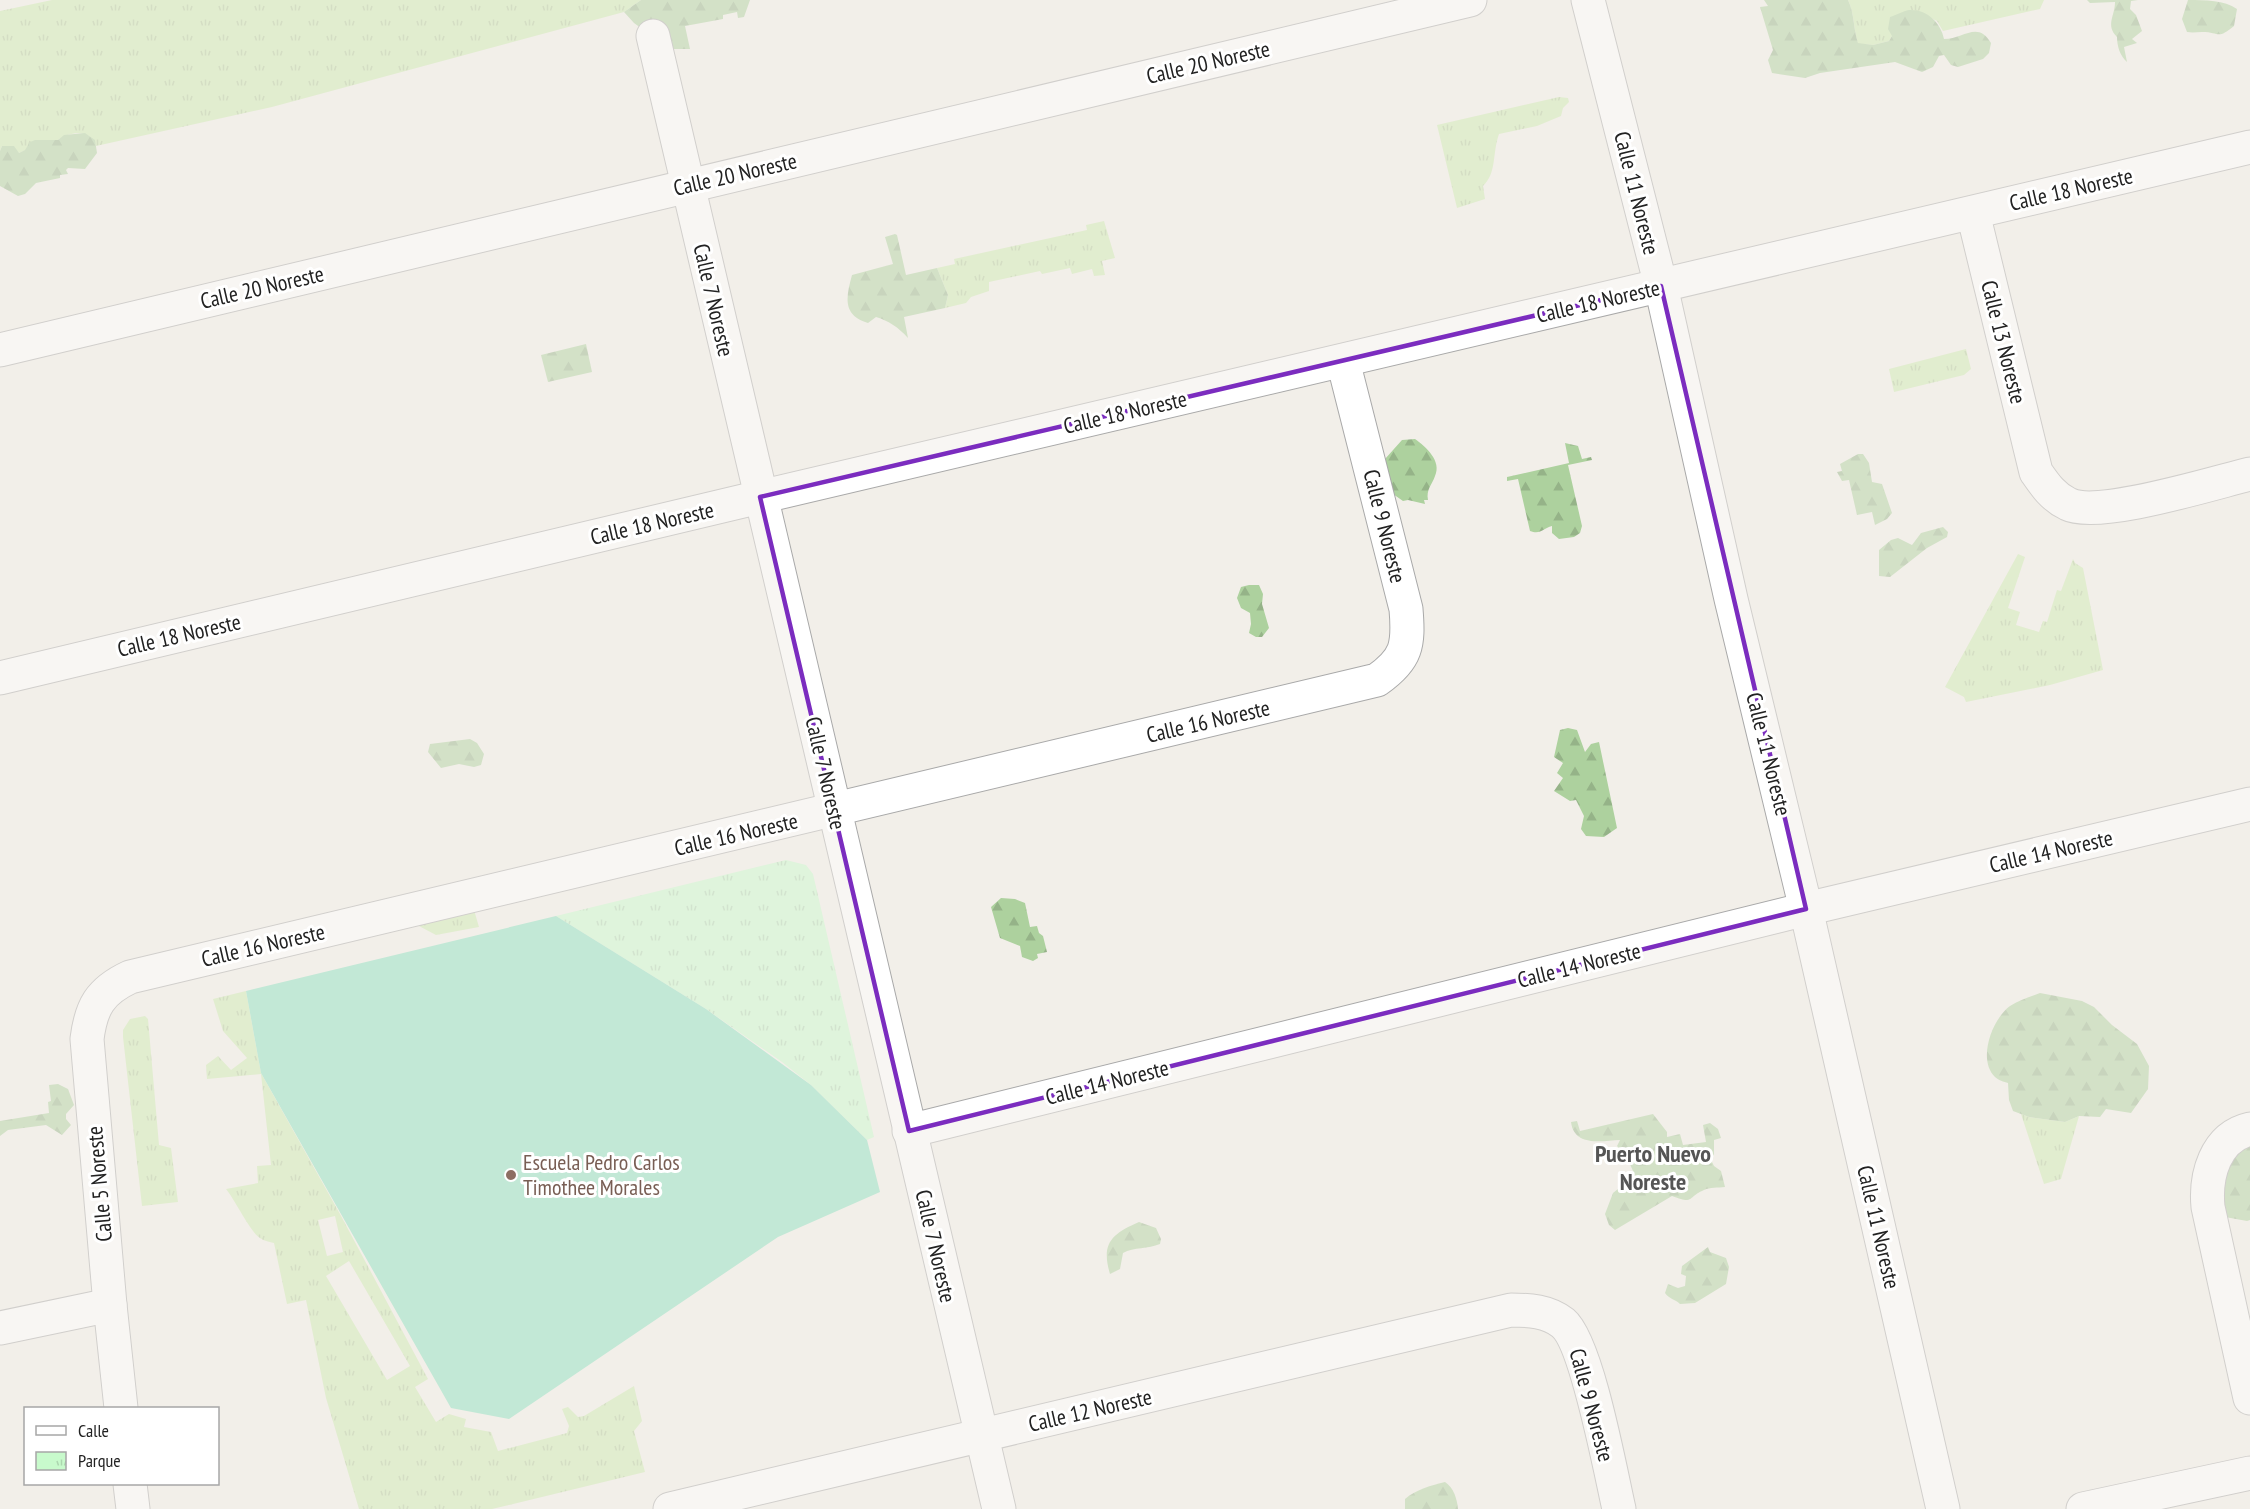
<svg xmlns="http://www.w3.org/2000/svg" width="2250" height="1509" font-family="'PT Sans Narrow',sans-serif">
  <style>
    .grass { fill: url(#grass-tufts); fill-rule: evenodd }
    .forest { fill: url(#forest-firs) }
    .park { fill: url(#park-tufts) }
    .pitch { fill: #88e0be }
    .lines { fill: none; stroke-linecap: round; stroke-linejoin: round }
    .street-casing { stroke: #a9a9a9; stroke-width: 35 }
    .street { stroke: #fff; stroke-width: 33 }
    .marked { fill: none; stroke: #7b2cbf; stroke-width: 4.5; stroke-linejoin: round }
    .education-dot { fill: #8d6e63; stroke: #fff; stroke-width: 2 }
    .labels { text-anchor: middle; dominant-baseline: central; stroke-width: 6; stroke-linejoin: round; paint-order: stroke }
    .street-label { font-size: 22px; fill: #222; stroke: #fff }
    .education-label { font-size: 22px; fill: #785e54; stroke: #fff; text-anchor: start }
    .neighbourhood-label { font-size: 24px; font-weight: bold; fill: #555; stroke: #fff }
  </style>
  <defs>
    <pattern id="grass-tufts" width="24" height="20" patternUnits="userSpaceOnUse" patternTransform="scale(1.5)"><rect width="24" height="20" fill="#cdebb0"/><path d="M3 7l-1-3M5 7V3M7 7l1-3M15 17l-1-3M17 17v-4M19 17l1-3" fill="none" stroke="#b0c997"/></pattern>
    <pattern id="forest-firs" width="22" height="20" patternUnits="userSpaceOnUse" patternTransform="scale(1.5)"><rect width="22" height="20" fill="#add19e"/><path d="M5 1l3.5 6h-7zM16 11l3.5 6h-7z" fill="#95b388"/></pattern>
    <pattern id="park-tufts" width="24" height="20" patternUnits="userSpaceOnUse" patternTransform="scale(1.5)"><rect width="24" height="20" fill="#c8facc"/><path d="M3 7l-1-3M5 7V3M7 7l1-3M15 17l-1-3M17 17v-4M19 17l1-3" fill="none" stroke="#acd6af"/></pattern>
  </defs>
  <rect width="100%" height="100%" fill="#f2efe9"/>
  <g class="grass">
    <path d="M52 0H641L624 12 272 107 96 146C92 129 70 131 58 140 37 140 36 146 19 153L2 146 0 151V11Z"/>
    <path d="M1848 0H2044L2040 9 1943 31 1937 21 1919 12 1892 36 1889 41 1873 45 1858 44C1853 29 1855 15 1848 0Z"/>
    <path d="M1559 97 1568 98 1569 102 1563 108 1561 116 1537 126 1499 134C1492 154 1497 173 1483 186L1485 199 1457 208 1437 125Z"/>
    <polygon points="1104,221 1115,258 1102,261 1105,275 1094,276 1092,269 1072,274 1070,268 1042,274 1040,271 989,282 989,291 971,297 966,303 945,308 948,295 937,268 955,264 954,259 1087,230 1086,225"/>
    <polygon points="1966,349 1971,369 1964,375 1894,392 1889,369"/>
    <polygon points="2018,554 2025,557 2008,608 2020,612 2016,625 2039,632 2043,621 2047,622 2057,590 2061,591 2073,559 2075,563 2083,568 2103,670 2050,685 1966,702 1964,697 1945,687"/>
    <polygon points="474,910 479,927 436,935 417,925"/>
    <path d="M246 991 261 1073 340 1214 428 1379 415 1387 436 1422 449 1414 466 1419 464 1427 491 1432 498 1451 567 1433 569 1426 562 1409 568 1407 578 1417 584 1416 634 1386 642 1421 634 1431 645 1472 492 1509H359L326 1398 306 1300 287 1304 274 1243C270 1242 264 1241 260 1238 251 1233 235 1200 226 1189L258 1183 257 1166 271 1165 261 1074 207 1079 206 1065 218 1056 231 1070 247 1058 223 1031 213 999ZM335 1216 343 1252 327 1256 318 1220ZM349 1261 410 1366 387 1380 326 1276Z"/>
    <polygon points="145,1016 148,1019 159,1145 171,1148 178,1202 142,1206 123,1037 123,1030 130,1019"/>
    <polygon points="2021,1114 2029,1117 2065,1122 2079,1116 2061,1179 2044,1184"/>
  </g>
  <g class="forest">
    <polygon points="641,0 750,0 744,17 738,18 737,12 723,15 723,19 685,26 690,49 670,49 634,23 624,12"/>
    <path d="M1764 0H1848C1855 15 1853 29 1858 43L1873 45 1889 41 1892 36 1888 29 1890 17C1896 15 1903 11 1909 10 1927 9 1941 23 1944 39 1963 39 1978 20 1991 43L1989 53 1983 59 1958 67 1951 65 1944 55 1939 56 1933 67 1922 72 1895 62 1820 73 1805 78 1772 73 1768 60 1773 50 1760 7 1768 6Z"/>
    <path d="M2087 0H2138L2131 1 2130 9 2136 15 2142 31 2132 39 2137 43 2124 47 2127 62C2120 56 2117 46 2117 37 2105 25 2115 16 2115 2L2090 3Z"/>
    <path d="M2188 0C2206 0 2224 0 2237 9L2234 26C2217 40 2220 32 2202 32 2197 32 2193 33 2187 32L2182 19Z"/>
    <polygon points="85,133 95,140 97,153 85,169 68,168 66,170 68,174 60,175 60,178 36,183 25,194 18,196 0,186 0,151 2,146 14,146 19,153 25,150 30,142 35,140 58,140 64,135"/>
    <path d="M895 234 897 235 906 275 937 268 948 295 945 308 904 317 908 338C898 327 889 321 876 317L868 323C842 315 846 297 852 275L893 264 885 237Z"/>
    <polygon points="586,344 592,372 548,382 541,355"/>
    <path d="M1415 439C1426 447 1442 461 1435 476 1432 485 1426 489 1428 500H1424L1425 504 1408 500 1403 501 1393 494 1385 459 1402 440Z"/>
    <path d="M1565 443 1578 446 1582 459 1591 457 1592 460 1568 465 1582 526 1580 533 1574 537 1559 539 1552 533V526C1543 528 1541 535 1530 531L1518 479 1507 481V477L1569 463Z"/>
    <polygon points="1858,454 1863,454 1869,463 1872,482 1882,484 1892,513 1887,519 1875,525 1872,512 1857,515 1849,480 1842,481 1837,472 1842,471 1840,464"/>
    <polygon points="1943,527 1948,532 1947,537 1927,548 1890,577 1879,576 1879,550 1891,540 1898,538 1912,545 1921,533"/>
    <polygon points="1249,585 1259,585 1263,594 1262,604 1269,628 1262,637 1256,637 1249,633 1251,624 1250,613 1241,608 1237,598 1241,587"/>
    <polygon points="1568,728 1577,730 1585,752 1591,744 1599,742 1617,828 1604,837 1586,836 1581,829 1584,816 1576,800 1570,801 1554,791 1563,778 1557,773 1563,763 1554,757 1560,730"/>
    <polygon points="470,739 477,743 484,754 481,765 474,767 459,764 441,768 428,752 430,744"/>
    <polygon points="1001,898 1015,899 1025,903 1030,927 1037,926 1039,933 1043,936 1047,952 1037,954 1038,958 1033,961 1022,957 1020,946 1000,938 991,907"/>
    <path d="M2040 993 2082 1001 2094 1007 2112 1025 2137 1044 2149 1066 2148 1089 2131 1113 2106 1109 2100 1117 2079 1116 2065 1122 2029 1117 2013 1111 2009 1100 2008 1083C2004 1082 1998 1080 1995 1077 1977 1060 1992 1019 2010 1006 2019 1000 2030 997 2040 993Z"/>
    <polygon points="58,1084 68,1089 74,1105 66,1114 66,1119 71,1125 62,1135 46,1125 8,1130 0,1136 0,1121 49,1113 48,1102 51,1101 49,1085"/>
    <path d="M1653 1114 1667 1132V1137L1680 1134 1683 1145 1706 1142 1703 1125 1710 1123 1718 1129 1721 1138 1714 1140V1154L1711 1160 1714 1166 1721 1171 1725 1187C1718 1188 1710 1187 1704 1190 1687 1197 1695 1205 1672 1196L1615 1230 1609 1225 1605 1214 1613 1193 1630 1179 1633 1171C1629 1161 1625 1154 1617 1146L1620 1140C1602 1141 1574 1147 1571 1122L1577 1121 1580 1131Z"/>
    <polygon points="2250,1143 2250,1220 2247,1221 2225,1217 2217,1193 2229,1161"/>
    <path d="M1139 1222 1156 1228 1161 1239 1160 1244C1148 1249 1134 1247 1123 1253L1120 1269 1110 1274C1101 1244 1111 1234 1139 1222Z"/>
    <path d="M1708 1247 1710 1252 1726 1258 1729 1267 1726 1284 1695 1303 1680 1304C1675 1299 1669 1299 1665 1293L1668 1284 1678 1288 1685 1286 1686 1276 1681 1274 1682 1266Z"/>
    <path d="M1445 1482C1454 1488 1457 1499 1458 1509H1405V1499C1415 1490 1432 1485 1445 1482Z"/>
  </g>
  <polygon class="park" points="786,860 806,865 813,874 874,1137 867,1140 811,1085 782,1062 706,1009 556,916"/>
  <polygon class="pitch" points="556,916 706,1009 811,1085 867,1140 880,1192 778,1237 509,1419 451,1408 261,1073 246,991"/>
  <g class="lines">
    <g class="street-casing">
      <g id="street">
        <polyline points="1588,0 1661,286 1731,599 1806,909 1943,1509"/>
        <polyline points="653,36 999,1509"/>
        <path d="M1973 213 2036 472C2045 485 2053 497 2068 504 2098 519 2213 483 2250 474"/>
        <polyline points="0,350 1470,0"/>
        <polyline points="0,678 760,497 2250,147"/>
        <path d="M2250 1129C2215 1137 2205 1176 2208 1207L2250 1398"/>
        <polyline points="909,1131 1806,909 2250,804"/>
        <polyline points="0,1328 110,1305"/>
        <path d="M121 1408 110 1305 87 1039C91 1007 100 991 130 977L1377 680C1407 659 1409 645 1406 609L1343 361"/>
        <polyline points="130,1484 133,1509"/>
        <path d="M670 1509 1511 1310C1529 1310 1548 1311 1563 1323 1587 1343 1611 1474 1619 1509"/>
        <polyline points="2083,1509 2250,1473"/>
      </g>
    </g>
    <use href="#street" class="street"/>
  </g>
  <path d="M0 0H2250V1509H0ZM1661 286 1806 909 909 1131 760 497Z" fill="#f2efe9" fill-opacity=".55" fill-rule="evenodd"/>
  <path class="marked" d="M1661 286 1806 909 909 1131 760 497Z"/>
  <circle class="education-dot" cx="511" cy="1175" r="6"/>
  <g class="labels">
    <g class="street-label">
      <text transform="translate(1208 62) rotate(-13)">Calle 20 Noreste</text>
      <text transform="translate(735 174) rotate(-13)">Calle 20 Noreste</text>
      <text transform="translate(2071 189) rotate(-13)">Calle 18 Noreste</text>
      <text transform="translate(1637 193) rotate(76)">Calle 11 Noreste</text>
      <text transform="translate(262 287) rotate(-13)">Calle 20 Noreste</text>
      <text transform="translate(714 300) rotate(77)">Calle 7 Noreste</text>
      <text transform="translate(1598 301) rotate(-13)">Calle 18 Noreste</text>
      <text transform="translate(2004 342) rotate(76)">Calle 13 Noreste</text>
      <text transform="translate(1125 412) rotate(-13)">Calle 18 Noreste</text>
      <text transform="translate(652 523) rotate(-13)">Calle 18 Noreste</text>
      <text transform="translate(1385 526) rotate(76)">Calle 9 Noreste</text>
      <text transform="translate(179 635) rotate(-13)">Calle 18 Noreste</text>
      <text transform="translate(1208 721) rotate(-13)">Calle 16 Noreste</text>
      <text transform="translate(1769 754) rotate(76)">Calle 11 Noreste</text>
      <text transform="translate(826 773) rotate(77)">Calle 7 Noreste</text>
      <text transform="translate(736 834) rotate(-13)">Calle 16 Noreste</text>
      <text transform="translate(2051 851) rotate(-13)">Calle 14 Noreste</text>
      <text transform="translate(263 945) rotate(-13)">Calle 16 Noreste</text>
      <text transform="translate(1579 965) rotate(-14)">Calle 14 Noreste</text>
      <text transform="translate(1107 1082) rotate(-14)">Calle 14 Noreste</text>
      <text transform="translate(99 1184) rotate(-95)">Calle 5 Noreste</text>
      <text transform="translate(1879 1227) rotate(77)">Calle 11 Noreste</text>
      <text transform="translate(936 1246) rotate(77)">Calle 7 Noreste</text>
      <text transform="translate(1592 1405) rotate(75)">Calle 9 Noreste</text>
      <text transform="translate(1090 1410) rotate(-13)">Calle 12 Noreste</text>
    </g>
    <g class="education-label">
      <text x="523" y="1162">Escuela Pedro Carlos<tspan x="523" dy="25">Timothee Morales</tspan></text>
    </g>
    <g class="neighbourhood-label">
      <text x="1653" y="1153">Puerto Nuevo<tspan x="1653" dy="28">Noreste</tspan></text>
    </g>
  </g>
  <rect x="24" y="1407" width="195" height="78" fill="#ffffff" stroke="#a7a7a7" stroke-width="1.5"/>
  <rect x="36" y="1426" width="30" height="9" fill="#ffffff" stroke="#a7a7a7" stroke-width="1.5"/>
  <text x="78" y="1437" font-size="18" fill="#222222">Calle</text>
  <rect x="36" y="1452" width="30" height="18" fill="url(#park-tufts)" stroke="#a7a7a7" stroke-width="1.5"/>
  <text x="78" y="1467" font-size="18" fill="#222222">Parque</text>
</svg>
